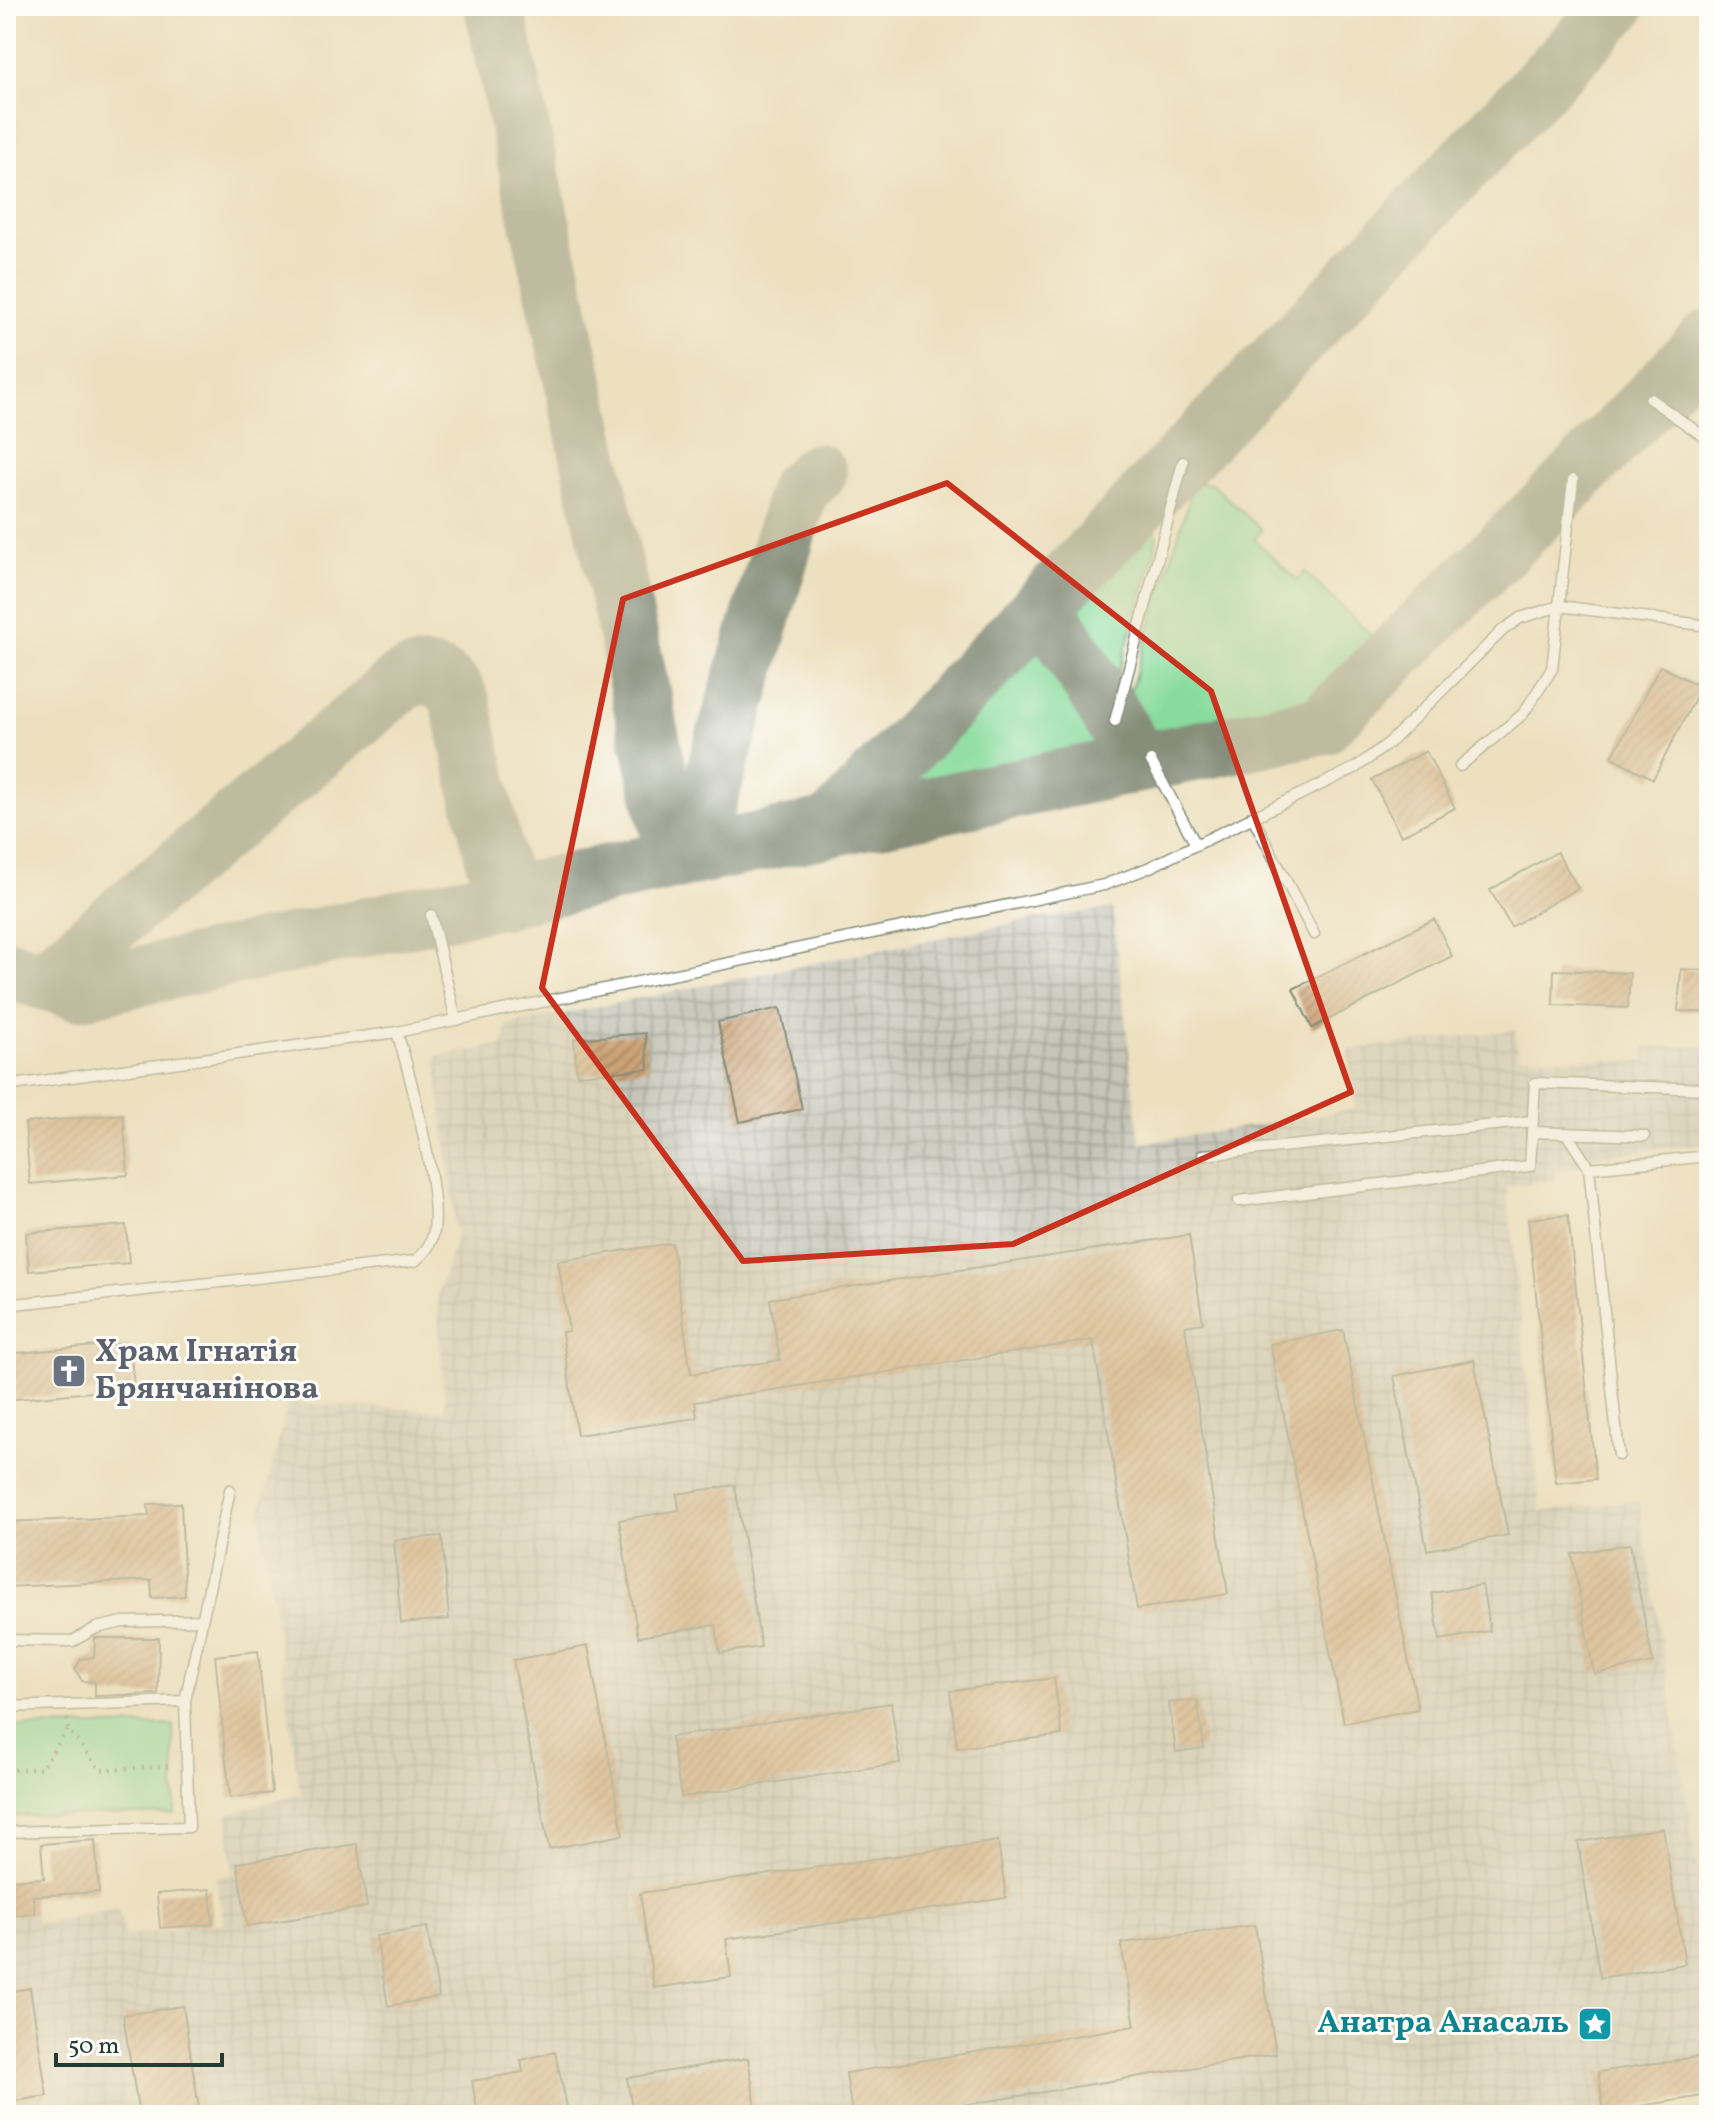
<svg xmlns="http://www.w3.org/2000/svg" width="1715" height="2121" font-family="Vollkorn,serif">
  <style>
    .built { fill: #dbd5b5 }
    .industrial { fill: url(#industrial-grid) }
    .grass { fill: #88db9d; stroke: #548c68; stroke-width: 2 }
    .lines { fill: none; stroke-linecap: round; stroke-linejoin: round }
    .taxiway { stroke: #868e7a; stroke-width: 60 }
    .building { fill: url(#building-hatch) }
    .service-casing { stroke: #868e7a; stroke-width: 13 }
    .path { stroke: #868e7a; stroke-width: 4; stroke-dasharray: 2 6; stroke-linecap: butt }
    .service { stroke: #fff; stroke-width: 10 }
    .marked { fill: none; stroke: #c8321e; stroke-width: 6; stroke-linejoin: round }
    .labels { text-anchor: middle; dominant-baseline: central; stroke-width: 6; stroke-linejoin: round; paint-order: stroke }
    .worship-label { font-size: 32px; font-weight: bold; fill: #5b616d; stroke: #fdfcf7; text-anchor: start }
    .culture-label { font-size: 32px; font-weight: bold; fill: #0d838f; stroke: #fdfcf7; text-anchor: end }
  </style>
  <defs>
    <pattern id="industrial-grid" width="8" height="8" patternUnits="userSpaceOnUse" patternTransform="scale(2)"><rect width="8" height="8" fill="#c6c5b8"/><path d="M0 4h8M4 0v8" fill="none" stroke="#a0a196"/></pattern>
    <pattern id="building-hatch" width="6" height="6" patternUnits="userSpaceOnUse" patternTransform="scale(2)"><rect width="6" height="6" fill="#cca377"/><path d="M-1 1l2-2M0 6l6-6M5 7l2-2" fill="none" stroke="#a58662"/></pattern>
  </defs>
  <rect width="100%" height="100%" fill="#fdfcf7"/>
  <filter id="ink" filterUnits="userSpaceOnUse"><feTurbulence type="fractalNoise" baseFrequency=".0125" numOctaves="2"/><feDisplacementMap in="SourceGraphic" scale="16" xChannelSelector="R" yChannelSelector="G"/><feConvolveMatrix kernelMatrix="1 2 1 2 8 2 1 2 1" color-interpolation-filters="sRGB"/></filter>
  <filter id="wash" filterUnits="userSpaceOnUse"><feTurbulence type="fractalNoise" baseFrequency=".006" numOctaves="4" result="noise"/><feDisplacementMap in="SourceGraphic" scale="32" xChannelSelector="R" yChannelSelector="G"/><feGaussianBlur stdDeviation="1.8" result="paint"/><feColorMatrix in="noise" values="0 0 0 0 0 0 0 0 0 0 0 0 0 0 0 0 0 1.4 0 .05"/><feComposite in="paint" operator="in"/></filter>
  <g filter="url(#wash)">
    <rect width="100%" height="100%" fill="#ede0bf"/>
    <polygon class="built" points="1709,1721 1709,1939 1675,1724"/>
    <polygon class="industrial" points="1112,908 1140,1144 1355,1109 1348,1050 1515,1030 1519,1056 1644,1061 1645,1046 1709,1047 1709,1143 1595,1156 1572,1169 1555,1170 1556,1180 1507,1187 1541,1512 1639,1500 1709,1939 1709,2095 1604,2112 1547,2115 6,2115 6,1917 35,1914 37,1923 118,1909 125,1936 224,1923 216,1877 233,1874 228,1814 300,1793 260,1513 288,1403 445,1411 437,1297 457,1235 435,1056 504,1045 506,1025 1024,921"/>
    <g class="grass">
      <polygon points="1211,483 1262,530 1254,539 1297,580 1305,572 1370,634 1373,652 1325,701 1301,711 1152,742 1130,704 1131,689 1194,484"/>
      <polygon points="1153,522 1157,535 1154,555 1114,687 1069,612"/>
      <polygon points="1044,638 1104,739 1101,747 1088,756 902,793 900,787"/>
      <polygon points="173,1725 175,1814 6,1816 6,1727"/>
    </g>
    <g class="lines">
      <g class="taxiway">
        <polyline points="494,6 676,860"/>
        <polyline points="1044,605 1140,763"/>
        <polyline points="831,827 1616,6"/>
        <polyline points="691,856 799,489 817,473"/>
        <polyline points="6,969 77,990 691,856 1322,725 1573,480 1709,339"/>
        <path d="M44 980 402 681C427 669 449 677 460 701L504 899"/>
      </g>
    </g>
    <g id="blocks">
      <g class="building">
        <polygon points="1660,666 1701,687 1653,779 1612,757"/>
        <polygon points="1426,751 1455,808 1401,836 1372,780"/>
        <polygon points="1557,852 1578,888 1511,927 1490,890"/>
        <polygon points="1434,919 1452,956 1312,1028 1293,989"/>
        <polygon points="1681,969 1709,971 1709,1013 1678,1011"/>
        <polygon points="1554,970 1630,973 1628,1008 1553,1005"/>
        <polygon points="780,1008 802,1109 740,1122 718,1022"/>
        <polygon points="645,1033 648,1069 577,1075 574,1039"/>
        <polygon points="123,1114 128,1175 30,1184 25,1123"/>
        <polygon points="1568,1215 1596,1479 1556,1483 1528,1219"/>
        <polygon points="126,1225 129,1263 29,1271 26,1233"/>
        <polygon points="1189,1235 1203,1323 1185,1326 1228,1594 1137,1609 1093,1340 695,1402 697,1418 577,1435 562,1332 569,1331 558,1261 672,1243 691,1374 780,1360 770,1299"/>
        <polygon points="1343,1330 1418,1709 1344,1723 1270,1344"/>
        <polygon points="130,1343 134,1388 6,1400 6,1354"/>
        <polygon points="1474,1360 1508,1535 1427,1550 1394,1376"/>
        <polygon points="735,1485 761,1647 720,1653 716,1625 638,1637 619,1520 679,1510 677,1494"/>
        <polygon points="181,1503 185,1596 152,1598 151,1580 6,1587 6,1522 149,1516 148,1504"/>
        <polygon points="442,1536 449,1619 401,1623 394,1540"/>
        <polygon points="1630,1544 1653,1663 1594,1674 1572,1554"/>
        <polygon points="1482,1585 1490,1631 1440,1640 1432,1593"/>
        <polygon points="95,1638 159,1638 158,1694 95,1696 95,1682 82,1681 75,1669 81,1659 94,1657"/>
        <polygon points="588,1646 623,1835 549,1849 513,1660"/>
        <polygon points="258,1651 272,1793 230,1798 215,1656"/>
        <polygon points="1054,1678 1062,1735 957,1748 950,1691"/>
        <polygon points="1197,1700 1204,1748 1176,1752 1169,1703"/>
        <polygon points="891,1703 900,1763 681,1797 671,1737"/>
        <polygon points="1663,1828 1685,1964 1600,1978 1578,1842"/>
        <polygon points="95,1840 99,1892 33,1896 35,1914 6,1916 6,1880 44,1878 41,1844"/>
        <polygon points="998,1841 1006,1898 726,1939 731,1977 654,1988 640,1893"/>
        <polygon points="357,1844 367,1907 247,1926 237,1863"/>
        <polygon points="210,1889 213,1924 160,1928 157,1894"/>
        <polygon points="1255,1925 1276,2054 903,2115 852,2115 846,2073 1135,2026 1121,1943"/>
        <polygon points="427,1927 439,1997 388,2006 376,1936"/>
        <polygon points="30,1988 47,2096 14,2101 6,2051 6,1992"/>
        <polygon points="183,2006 200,2115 139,2115 123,2015"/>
        <polygon points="555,2052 569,2115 478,2115 472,2081 523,2072 521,2060"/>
        <polygon points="1709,2055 1709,2095 1604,2112 1598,2072"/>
        <polygon points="748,2058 757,2115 633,2115 627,2078"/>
      </g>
    </g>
  </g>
  <g filter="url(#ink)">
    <use href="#blocks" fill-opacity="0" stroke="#868e7a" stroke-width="2"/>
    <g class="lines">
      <g class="service-casing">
        <g id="service">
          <polyline points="1650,399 1709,440"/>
          <polyline points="1115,721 1183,462"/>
          <polyline points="1151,761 1195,843"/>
          <polyline points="1460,766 1523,714 1552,669 1573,480"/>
          <polyline points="1252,816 1314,934"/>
          <polyline points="431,915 456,1020"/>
          <polyline points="6,1086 397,1032 1104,885 1148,868 1355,768 1389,743 1503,630 1520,618 1560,606 1709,626"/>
          <polyline points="1532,1132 1644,1136"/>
          <polyline points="1566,1133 1589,1168"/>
          <polyline points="1203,1155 1533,1121"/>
          <polyline points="1239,1201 1530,1166 1535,1083 1707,1089"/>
          <path d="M6 1305 415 1261C425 1252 432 1244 434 1230 440 1189 410 1074 397 1032"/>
          <polyline points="1619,1455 1589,1168 1709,1156"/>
          <polyline points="6,1640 73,1641 96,1628 123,1622 202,1620"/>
          <polyline points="185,1701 230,1490"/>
          <polyline points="6,1707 185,1701 189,1827 6,1832"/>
        </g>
      </g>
      <g class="path">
        <polyline points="67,1719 68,1729 100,1770 173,1766"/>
        <polyline points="6,1770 41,1769 68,1729"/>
      </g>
      <use href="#service" class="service"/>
    </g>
  </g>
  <path d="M0 0H1715V2121H0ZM947 483 1211 691 1351 1092 1013 1244 743 1261 542 988 623 599Z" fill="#ede0bf" fill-opacity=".55" fill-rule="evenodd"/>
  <path class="marked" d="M947 483 1211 691 1351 1092 1013 1244 743 1261 542 988 623 599Z"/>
  <defs>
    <g id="church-square" transform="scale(1.8)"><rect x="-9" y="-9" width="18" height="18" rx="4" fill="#6b7280" stroke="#fdfcf7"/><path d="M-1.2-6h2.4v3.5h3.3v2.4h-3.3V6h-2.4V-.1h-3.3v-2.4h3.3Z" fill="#fff"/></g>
    <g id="sight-square" transform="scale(1.8)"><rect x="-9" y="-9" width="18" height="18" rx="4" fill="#0f9aa8" stroke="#fdfcf7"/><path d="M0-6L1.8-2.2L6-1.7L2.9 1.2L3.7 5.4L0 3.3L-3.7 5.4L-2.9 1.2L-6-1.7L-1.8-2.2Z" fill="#fff"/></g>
  </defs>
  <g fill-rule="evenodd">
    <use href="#church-square" x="69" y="1371"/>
    <use href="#sight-square" x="1595" y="2024"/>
  </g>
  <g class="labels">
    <g class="worship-label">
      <text x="95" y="1353">Храм Ігнатія<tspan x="95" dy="37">Брянчанінова</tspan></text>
    </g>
    <g class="culture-label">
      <text x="1569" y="2024">Анатра Анасаль</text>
    </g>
  </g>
  <rect width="1715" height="2121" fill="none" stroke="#fdfcf7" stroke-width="32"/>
  <path d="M56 2053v12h166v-12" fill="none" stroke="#1f3d34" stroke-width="4"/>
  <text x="68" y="2053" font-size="24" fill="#1f3d34" stroke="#fdfcf7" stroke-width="6" paint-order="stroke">50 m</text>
</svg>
